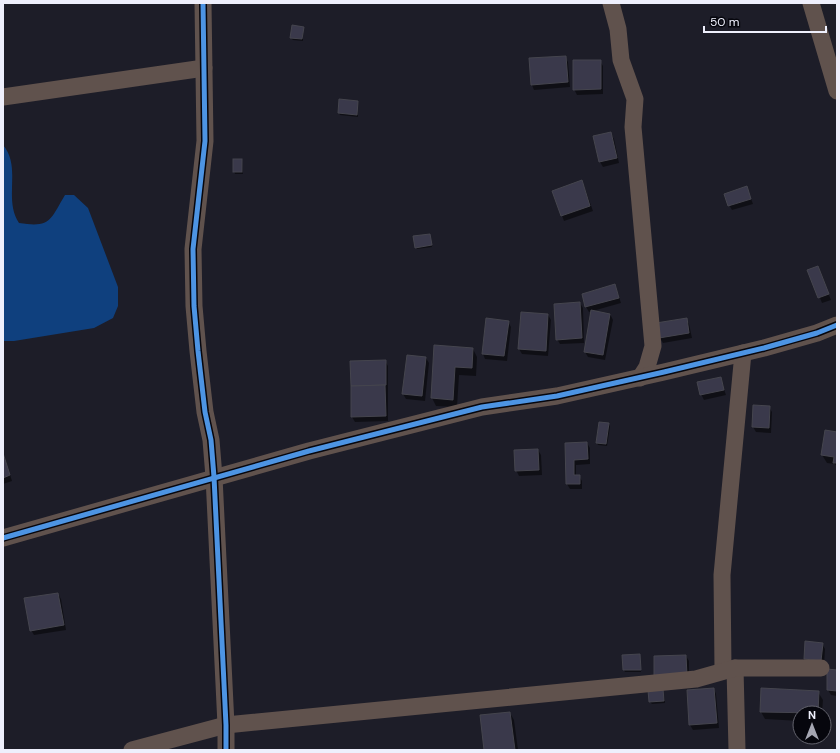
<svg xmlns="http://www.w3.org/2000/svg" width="840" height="753" font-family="'DM Sans',sans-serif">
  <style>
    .water { fill: #0f407e }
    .shadow { fill: #0007 }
    .building { fill: #3a394b; stroke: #45454e }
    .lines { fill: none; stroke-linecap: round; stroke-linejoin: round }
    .minor { stroke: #60524d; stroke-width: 17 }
    .cycleway-casing { stroke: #06060d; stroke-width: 8 }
    .cycleway { stroke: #4d94e3; stroke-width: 5 }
  </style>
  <rect width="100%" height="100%" fill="#1d1d28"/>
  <path class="water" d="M3 145C22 167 3 199 19 223 51 228 50 220 65 195H74L88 208 118 287V306L113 318 94 328 14 341H3Z"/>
  <g class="shadow">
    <polygon points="234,3 246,3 246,4 235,4"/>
    <polygon points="303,27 303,41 293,40 291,38"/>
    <polygon points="565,57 568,62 570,87 534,90 532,85"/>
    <polygon points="600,61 603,66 603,94 577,95 574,89"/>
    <polygon points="357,102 358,117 340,115 339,113"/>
    <polygon points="611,134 614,139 619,163 603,167 600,162 595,137"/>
    <polygon points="242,160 243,174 235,174 234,171"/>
    <polygon points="584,186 593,211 564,221 553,191"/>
    <polygon points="747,188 753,204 732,210 729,205"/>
    <polygon points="430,237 432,247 417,249 416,247"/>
    <polygon points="809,271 820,272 831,300 822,303"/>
    <polygon points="615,285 621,303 589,312 586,307"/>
    <polygon points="580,303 583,308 584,343 560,344 557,339"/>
    <polygon points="522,313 548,315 551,320 548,356 522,354 519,349"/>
    <polygon points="610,314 613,320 605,360 588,357 585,352"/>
    <polygon points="686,319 689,324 692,338 663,343 660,338"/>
    <polygon points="508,322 511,327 507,361 485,359 483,354"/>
    <polygon points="435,346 473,349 477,357 476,376 459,375 457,407 436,406 432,398"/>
    <polygon points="426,358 429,363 425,401 406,399 403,394"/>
    <polygon points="385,361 388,366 388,421 355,422 352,417"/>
    <polygon points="720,378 726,395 704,400 701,394"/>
    <polygon points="769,407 772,412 771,433 756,432 753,427"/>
    <polygon points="600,423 609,424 610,427 607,446 598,445 597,443"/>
    <polygon points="837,433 837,467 835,464 827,463 822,455"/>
    <polygon points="587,443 590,448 590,464 576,465 576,476 579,476 582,481 582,489 570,489 567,484 566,444"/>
    <polygon points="538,450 541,455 542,475 519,476 516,470"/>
    <polygon points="3,452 12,481 3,484"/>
    <polygon points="58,594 61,599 66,630 34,635 31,630"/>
    <polygon points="822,644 825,649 824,665 808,664 805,659"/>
    <polygon points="640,655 641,672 625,672 624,670"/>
    <polygon points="686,656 689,661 689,681 658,682"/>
    <polygon points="837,671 837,696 831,695 828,690"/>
    <polygon points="714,689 716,694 719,728 693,730 690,725"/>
    <polygon points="663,690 665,703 652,704 650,702"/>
    <polygon points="818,692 823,700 822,713 800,713 800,721 765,719 761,712"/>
    <polygon points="510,713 514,720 518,750 485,750"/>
  </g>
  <g class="building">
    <polygon points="292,25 304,27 302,39 290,38"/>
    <polygon points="566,56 568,82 531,85 529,58"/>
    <polygon points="573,60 601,60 601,89 573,90"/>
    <polygon points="339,99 358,101 357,115 338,113"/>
    <polygon points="611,132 617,158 599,162 593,136"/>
    <rect x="233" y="159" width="9" height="13"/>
    <polygon points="582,180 590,206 561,216 552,191"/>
    <polygon points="747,186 751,199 728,206 724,194"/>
    <polygon points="430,234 432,245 415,248 413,236"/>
    <polygon points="818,266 829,294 818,298 807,270"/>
    <polygon points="615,284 619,298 585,307 582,294"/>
    <polygon points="580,302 582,338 556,340 554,304"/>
    <polygon points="591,310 610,314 603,355 584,352"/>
    <polygon points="521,312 548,314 546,351 518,349"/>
    <polygon points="486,318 509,321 504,356 482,354"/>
    <polygon points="687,318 689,333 659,338 656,323"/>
    <polygon points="434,345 473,348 472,368 455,367 453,400 431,398"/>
    <polygon points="407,355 426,357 422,396 402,394"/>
    <polygon points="386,360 386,385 351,386 350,361"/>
    <polygon points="721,377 724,390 700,395 697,382"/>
    <polygon points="385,385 386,416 351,417 351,386"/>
    <polygon points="753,405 770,406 769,428 752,427"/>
    <polygon points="599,422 609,423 606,444 596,443"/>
    <polygon points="825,430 837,432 837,463 833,463 834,457 821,455"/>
    <polygon points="587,442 588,459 574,460 574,475 580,475 580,484 566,484 565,443"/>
    <polygon points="538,449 539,470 515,471 514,450"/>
    <polygon points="3,453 10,475 3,478"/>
    <polygon points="58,593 64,625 30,631 24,598"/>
    <polygon points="805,641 823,643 821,661 804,659"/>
    <polygon points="640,654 641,670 623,670 622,655"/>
    <polygon points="686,655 687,676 654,677 654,656"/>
    <polygon points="827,669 837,670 837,691 827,690"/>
    <polygon points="714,688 717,723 689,725 687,690"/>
    <polygon points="761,688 819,691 818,713 760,712"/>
    <polygon points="663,689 664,701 649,702 648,690"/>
    <polygon points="510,712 515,750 484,750 480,715"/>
  </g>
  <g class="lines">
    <g class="minor">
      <polyline points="203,3 205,141 193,249 194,306 198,351 205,412 211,440 214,477 226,725 226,750"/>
      <polyline points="611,3 618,29 621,60 635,99 633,127 653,346 647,367 640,378"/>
      <polyline points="811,3 837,91"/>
      <polyline points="3,97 204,68"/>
      <polyline points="3,538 309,451 482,407 557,396 664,372 764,348 817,333 837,325"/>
      <polyline points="735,668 737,750"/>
      <polyline points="723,670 722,575 743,353"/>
      <polyline points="132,750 226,725 696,679 735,668 821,668"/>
    </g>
    <g class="cycleway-casing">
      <g id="cycleway">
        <polyline points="203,3 205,141 193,249 194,306 198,351 205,412 211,440 214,477 226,725 226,750"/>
        <polyline points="3,538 309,451 482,407 557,396 664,372 764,348 817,333 837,325"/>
      </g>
    </g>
    <use href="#cycleway" class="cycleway"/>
  </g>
  <rect width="840" height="753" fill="none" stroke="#eeeffc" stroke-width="8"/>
  <g transform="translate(812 725)"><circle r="19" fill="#06060d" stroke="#63636d"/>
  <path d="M0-3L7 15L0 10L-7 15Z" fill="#a5a6b2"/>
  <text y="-6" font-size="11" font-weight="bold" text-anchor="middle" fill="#eeeffc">N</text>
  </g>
  <path d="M704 26v6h122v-6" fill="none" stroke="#eeeffc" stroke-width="2"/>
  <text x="710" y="26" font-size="12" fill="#eeeffc" stroke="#06060d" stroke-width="3" paint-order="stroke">50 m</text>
</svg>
